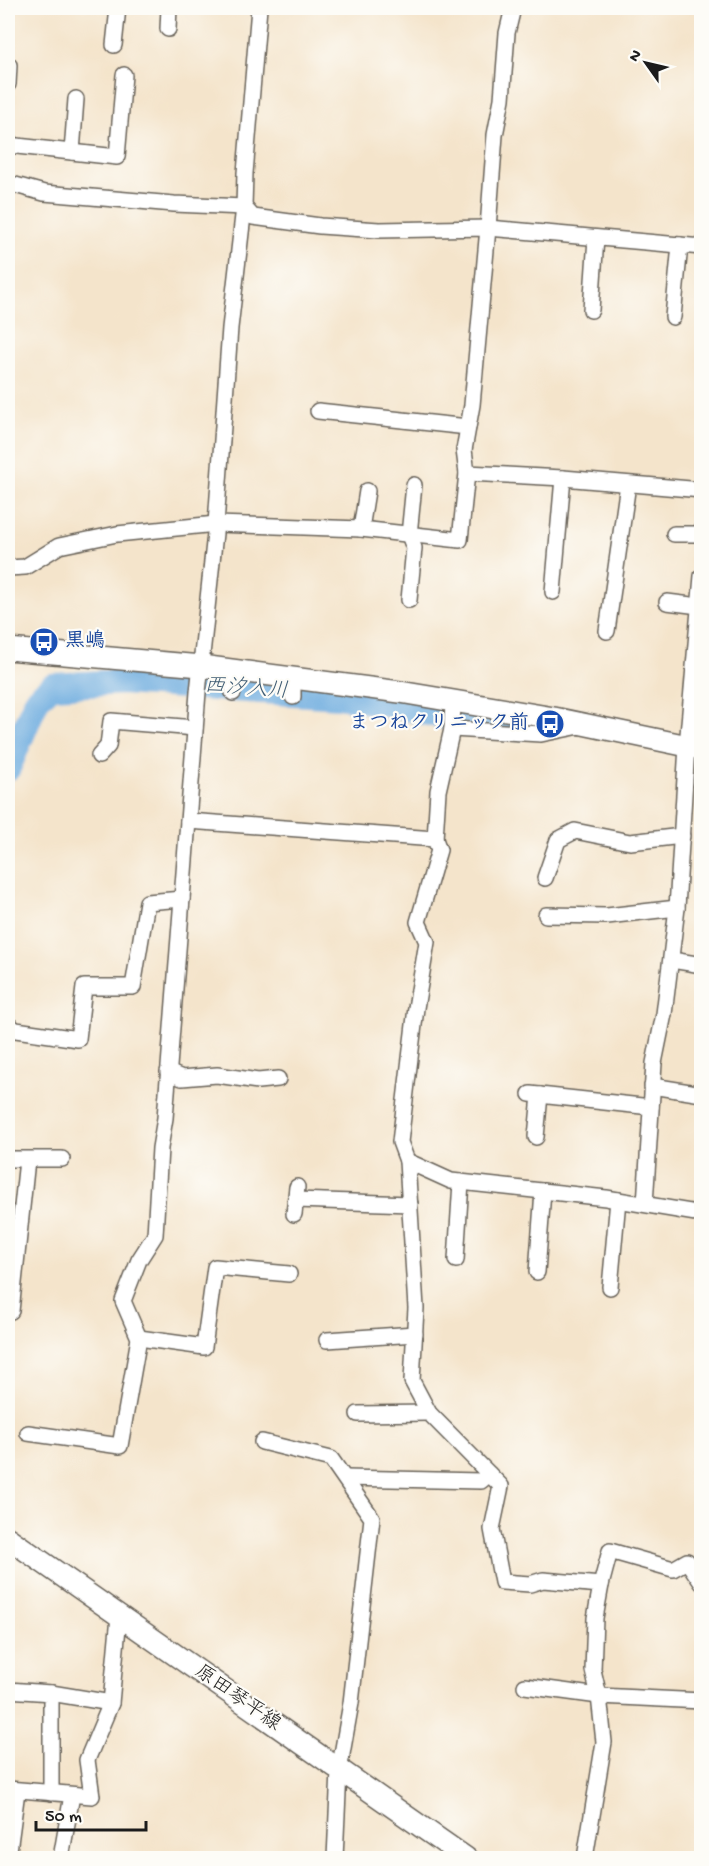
<svg xmlns="http://www.w3.org/2000/svg" width="709" height="1866" font-family="'Gochi Hand','Klee One',sans-serif">
  <style>
    .lines { fill: none; stroke-linecap: round; stroke-linejoin: round }
    .river { stroke: #6dacdf; stroke-width: 26 }
    .street-casing { stroke: #686259; stroke-width: 18 }
    .secondary-casing { stroke: #686259; stroke-width: 24 }
    .street { stroke: #fff; stroke-width: 15 }
    .secondary { stroke: #fff; stroke-width: 21 }
    .labels { text-anchor: middle; dominant-baseline: central; stroke-width: 4.5; stroke-linejoin: round; paint-order: stroke }
    .transit-label { font-size: 20px; font-weight: bold; fill: #164399; stroke: #fdfcf7; text-anchor: start }
    .street-label { font-size: 20px; fill: #1c1c1c; stroke: #fdfcf7 }
    .water-label { font-size: 21px; font-style: italic; fill: #405d74; stroke: #fdfcf7 }
  </style>
  <rect width="100%" height="100%" fill="#fdfcf7"/>
  <filter id="ink" filterUnits="userSpaceOnUse"><feTurbulence type="fractalNoise" baseFrequency=".0167" numOctaves="2"/><feDisplacementMap in="SourceGraphic" scale="12" xChannelSelector="R" yChannelSelector="G"/><feConvolveMatrix kernelMatrix="1 2 1 2 8 2 1 2 1" color-interpolation-filters="sRGB"/></filter>
  <filter id="wash" filterUnits="userSpaceOnUse"><feTurbulence type="fractalNoise" baseFrequency=".008" numOctaves="4" result="noise"/><feDisplacementMap in="SourceGraphic" scale="24" xChannelSelector="R" yChannelSelector="G"/><feGaussianBlur stdDeviation="1.35" result="paint"/><feColorMatrix in="noise" values="0 0 0 0 0 0 0 0 0 0 0 0 0 0 0 0 0 1.4 0 .05"/><feComposite in="paint" operator="in"/></filter>
  <g filter="url(#wash)">
    <rect width="100%" height="100%" fill="#f4e4cb"/>
    <g class="lines">
      <path class="river" d="M8 768 37 699 52 686 122 682 340 696C401 704 459 724 519 727"/>
    </g>
  </g>
  <g filter="url(#ink)">
    <g class="lines">
      <g class="street-casing">
        <g id="street">
          <polyline points="168,29 169,8"/>
          <polyline points="114,45 118,8"/>
          <polyline points="8,65 9,65 8,84"/>
          <polyline points="8,145 117,157 124,75"/>
          <polyline points="72,152 76,99"/>
          <polyline points="8,183 44,193 174,204 244,207 253,217 320,226 379,230 488,228 702,247"/>
          <polyline points="591,310 596,238"/>
          <polyline points="673,317 680,245"/>
          <polyline points="318,411 468,427"/>
          <polyline points="467,473 563,478 702,490"/>
          <polyline points="361,529 367,491"/>
          <polyline points="674,534 702,534"/>
          <polyline points="8,568 25,567 59,546 117,534 216,524 361,529 460,540 467,473 464,450 472,405 488,228 495,135 502,99 507,33 513,8"/>
          <polyline points="553,592 563,478"/>
          <polyline points="409,600 414,548 409,535 414,485"/>
          <polyline points="667,602 699,606"/>
          <polyline points="607,631 628,484"/>
          <polyline points="233,693 235,670"/>
          <polyline points="293,697 293,677"/>
          <polyline points="452,729 541,734 580,726"/>
          <polyline points="99,756 108,746 111,721 195,728"/>
          <polyline points="188,821 435,839 439,850 418,922 427,942 416,1008 400,1142 407,1161 416,1308 412,1381 429,1413 501,1486 492,1529 502,1582 530,1584 543,1580 601,1585 595,1618 593,1670 599,1696 604,1742 585,1858"/>
          <polyline points="435,839 438,791 452,729 453,700"/>
          <polyline points="545,878 558,840 575,831 630,842 682,836"/>
          <polyline points="546,915 607,916 677,908"/>
          <polyline points="672,960 702,965"/>
          <polyline points="8,1025 16,1030 78,1039 84,987 133,987 147,902 182,899"/>
          <polyline points="168,1072 182,1078 217,1075 258,1081 278,1079"/>
          <polyline points="652,1086 702,1094"/>
          <polyline points="530,1094 651,1107"/>
          <polyline points="536,1137 540,1095"/>
          <polyline points="8,1159 62,1159"/>
          <polyline points="407,1161 451,1181 606,1198 702,1214"/>
          <polyline points="296,1200 410,1204"/>
          <polyline points="645,1204 654,1063 664,1014 677,908 687,746 702,576"/>
          <polyline points="294,1214 297,1187"/>
          <polyline points="456,1260 461,1182"/>
          <polyline points="537,1272 543,1191"/>
          <polyline points="610,1287 618,1200"/>
          <polyline points="8,1310 11,1311 27,1160"/>
          <polyline points="139,1338 204,1347 215,1267 289,1274"/>
          <polyline points="327,1340 415,1334"/>
          <polyline points="358,1414 429,1413"/>
          <polyline points="28,1433 120,1446 139,1338 123,1301 139,1260 155,1235 160,1148 165,1118 198,692 216,524 230,328 244,207 245,173 259,8"/>
          <polyline points="262,1442 331,1459 372,1518 351,1703 339,1771 335,1858"/>
          <polyline points="345,1478 481,1481 489,1474"/>
          <polyline points="601,1585 610,1551 673,1569 687,1561 702,1583"/>
          <polyline points="525,1686 599,1696 702,1701"/>
          <polyline points="8,1690 51,1693 51,1793"/>
          <polyline points="51,1693 111,1703"/>
          <polyline points="8,1789 92,1796 87,1760 111,1703 119,1616"/>
          <polyline points="8,1858 17,1791"/>
          <polyline points="61,1858 72,1795"/>
        </g>
      </g>
      <g class="secondary-casing">
        <g id="secondary">
          <polyline points="8,649 201,666 400,692 554,718 702,749"/>
          <polyline points="8,1538 466,1858"/>
        </g>
      </g>
      <use href="#street" class="street"/>
      <use href="#secondary" class="secondary"/>
    </g>
  </g>
  <defs>
    <g id="bus-disc" transform="scale(1.5)"><circle r="9.5" fill="#1a4fb4" stroke="#fdfcf7"/><path d="M-5-6H5V4H4V6H2V4H-2V6H-4V4H-5ZM-3.5-4V0h7V-4ZM-3.5 1.2v1.5H-2V1.2ZM2 1.2v1.5H3.5V1.2Z" fill="#fff"/></g>
  </defs>
  <g fill-rule="evenodd">
    <use href="#bus-disc" x="44" y="642"/>
    <use href="#bus-disc" x="550" y="724"/>
  </g>
  <g class="labels">
    <g class="transit-label">
      <text x="65" y="642">黒嶋</text>
      <text x="529" y="724" text-anchor="end">まつねクリニック前</text>
    </g>
    <g class="street-label">
      <text transform="translate(237 1699) rotate(35)">原田琴平線</text>
    </g>
    <g class="water-label">
      <text transform="translate(246 690) rotate(4)">西汐入川</text>
    </g>
  </g>
  <rect width="709" height="1866" fill="none" stroke="#fdfcf7" stroke-width="30"/>
  <g transform="translate(646 63) rotate(304)" stroke="#fdfcf7" stroke-width="4.5" paint-order="stroke">
  <path d="M0-4.5L10 22L0 15L-10 22Z" fill="#1c1c1c"/>
  <text y="-9" font-size="16" font-weight="bold" text-anchor="middle" fill="#1c1c1c">N</text>
  </g>
  <path d="M36 1821v9h110v-9" fill="none" stroke="#1c1c1c" stroke-width="3"/>
  <text x="45" y="1821" font-size="18" fill="#1c1c1c" stroke="#fdfcf7" stroke-width="4.5" paint-order="stroke">50 m</text>
</svg>
